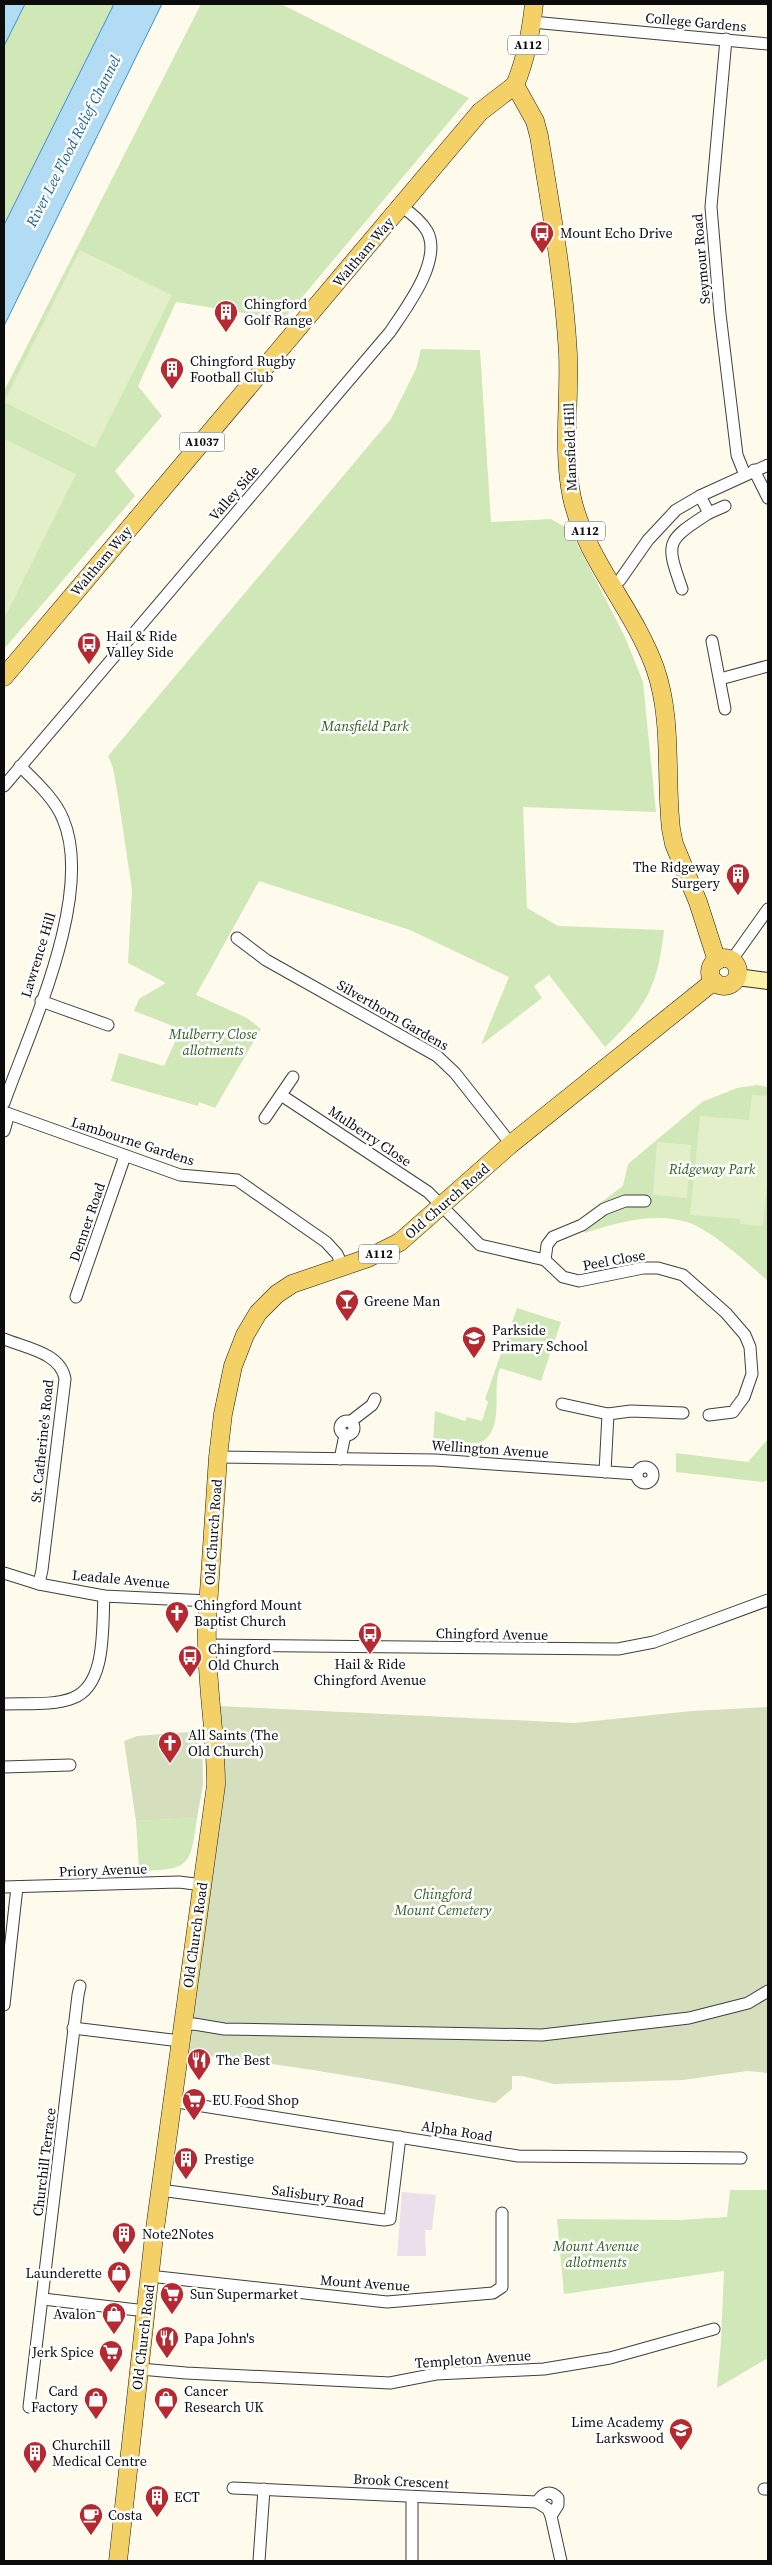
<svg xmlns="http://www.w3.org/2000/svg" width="772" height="2565" font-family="'Source Serif 4',serif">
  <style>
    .industrial { fill: #eae0eb }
    .green { fill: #d0e7b7 }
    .cemetery { fill: #d5dfbe }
    .pitch { fill: #e2efc9 }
    .water { fill: #b2dcf4; stroke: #3c91c9 }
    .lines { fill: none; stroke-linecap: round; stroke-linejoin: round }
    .minor-casing { stroke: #3f3f3f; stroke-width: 13 }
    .secondary-casing { stroke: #2e2e2e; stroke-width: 18 }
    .primary-casing { stroke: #1d1d1d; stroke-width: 19 }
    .minor { stroke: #fff; stroke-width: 11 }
    .secondary { stroke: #fcf3a9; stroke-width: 16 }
    .primary { stroke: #f4d166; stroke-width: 18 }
    .labels { text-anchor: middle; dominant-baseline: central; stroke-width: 5; stroke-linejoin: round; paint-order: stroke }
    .shield { fill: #fff; stroke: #555; stroke-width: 1 }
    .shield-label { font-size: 12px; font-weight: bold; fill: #0c0c0c }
    .street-label { font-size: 14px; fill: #0c0c0c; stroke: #fff }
    .poi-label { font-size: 14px; fill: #0c0c0c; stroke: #fff; text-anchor: start }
    .park-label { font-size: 14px; font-style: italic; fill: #2d611f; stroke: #fff }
    .water-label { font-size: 15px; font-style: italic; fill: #1a639a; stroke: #fff }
  </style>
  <rect width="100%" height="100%" fill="#fefbec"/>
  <polygon class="industrial" points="402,2192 436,2195 432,2230 425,2230 426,2256 397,2256"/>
  <g class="green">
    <polygon points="25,4 114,4 4,225 4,46"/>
    <polygon points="201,4 281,4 469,98 278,326 263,316 176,302 138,386 162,416 115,471 135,496 4,649 4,391"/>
    <path d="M421 349 480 350 491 522 551 519 570 530 625 637 643 682 656 812 523 807 527 908 558 926 664 930C658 986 646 1008 605 1047L549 975 534 986 542 998 481 1045 509 977 410 930 259 881 196 995 247 1018 261 1029 215 1108 199 1102 198 1106 111 1081 119 1053 164 1066 181 1029 134 1011 139 999 166 983 128 963 132 890 118 796 113 768 108 756 391 419 416 369Z"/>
    <path d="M757 1085 768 1087V1281C748 1264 712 1230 687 1222 654 1212 617 1222 585 1233L580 1218 623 1186 628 1164 702 1102 737 1088Z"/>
    <path d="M517 1308 561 1322 541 1381 500 1368C491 1391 506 1430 480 1443L433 1441 435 1411 465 1421 467 1417 482 1421 488 1402 485 1399Z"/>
    <polygon points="768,1439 768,1480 763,1482 676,1472 676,1453 748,1462"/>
    <path d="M197 1818C190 1868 189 1869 139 1871L136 1821Z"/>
    <polygon points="730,2190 768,2190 768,2358 717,2388 721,2342 724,2271 564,2294 557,2219 680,2220 727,2217"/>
  </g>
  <g class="cemetery">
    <path d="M217 1706 574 1723 692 1711 768 1707V2073L747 2071 683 2080 554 2084 522 2076H512V2089L495 2103C393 2083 292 2064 189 2054L225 1767Z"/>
    <polygon points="202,1731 203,1785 197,1818 136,1821 124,1741 137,1736"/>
  </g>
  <g class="pitch">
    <polygon points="80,250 172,295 95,448 4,402"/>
    <polygon points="4,439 76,474 6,615 4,614"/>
    <polygon points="752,1095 768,1096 768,1172 763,1226 740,1224 740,1219 690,1215 700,1116 749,1120"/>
    <polygon points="657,1142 691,1145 687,1198 653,1195"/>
  </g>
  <g class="water">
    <polygon points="4,4 25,4 4,46"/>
    <polygon points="114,4 162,4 4,326 4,225"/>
  </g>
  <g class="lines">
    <g class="minor-casing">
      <g id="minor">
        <polyline points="532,22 768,44"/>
        <polyline points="726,39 711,207 720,314 737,455 745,475"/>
        <polyline points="754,470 768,498"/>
        <polyline points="709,513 725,506"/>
        <polyline points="612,586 620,580 648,540 676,510 700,496 768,465"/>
        <path d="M682 589C665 541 666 541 709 513L700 496"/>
        <polyline points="712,641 725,709"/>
        <polyline points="720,679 768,666"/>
        <path d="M4 786 390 332C406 308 443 260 427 231 421 221 411 213 402 207"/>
        <polyline points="237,938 266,960 437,1056 455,1073 511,1144"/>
        <polyline points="731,961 768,909"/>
        <polyline points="41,1001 108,1025"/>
        <polyline points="281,1095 428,1192 480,1245 545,1260 563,1277 579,1281 643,1268 658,1268 683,1275 726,1313 745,1335 750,1347 752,1374 744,1397 733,1412 709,1415"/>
        <path d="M4 1103C30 1030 95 894 63 819 55 799 35 781 20 766"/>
        <polyline points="4,1112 180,1175 237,1180 326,1242 337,1254 343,1267"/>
        <polyline points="265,1118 293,1077"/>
        <polyline points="4,1131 9,1114"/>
        <polyline points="545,1260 547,1245 553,1237 582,1225 604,1209 625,1201 645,1201"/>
        <polyline points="76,1297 125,1156"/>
        <path d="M4 1339C26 1348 61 1353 65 1379L42 1570 39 1584"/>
        <polyline points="562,1404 608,1414 631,1411 683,1413"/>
        <circle cx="347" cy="1428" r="7"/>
        <polyline points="350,1422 372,1405 375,1399"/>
        <polyline points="218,1457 435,1460 637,1474"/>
        <polyline points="340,1459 345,1435"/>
        <circle cx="645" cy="1475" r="8"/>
        <polyline points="605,1472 608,1414"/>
        <polyline points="4,1573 39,1584 104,1596 209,1601"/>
        <polyline points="206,1645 618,1649 654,1642 768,1600"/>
        <path d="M4 1704C25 1703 53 1706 73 1698 107 1685 102 1626 104 1596"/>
        <polyline points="4,1767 70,1765"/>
        <polyline points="4,1887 179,1882 203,1885"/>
        <polyline points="4,2005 17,1887"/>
        <polyline points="182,2025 194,2024 224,2029 542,2035 689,2018 748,2003 768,1991"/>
        <polyline points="73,2028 172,2040 179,2044"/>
        <polyline points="171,2101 518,2156 741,2158"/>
        <polyline points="160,2190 384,2220 390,2219 400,2137"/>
        <polyline points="149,2276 387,2302 493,2293 502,2287 502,2213"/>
        <polyline points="43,2299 146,2311"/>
        <polyline points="140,2369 186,2373 390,2383 436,2374 544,2369 610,2358 714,2329"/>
        <polyline points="29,2407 78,1995 80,1986"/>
        <polyline points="233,2488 537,2502 548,2509 551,2516 561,2561"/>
        <polyline points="764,2489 768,2489"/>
        <path d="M537 2502C543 2493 550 2489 558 2498V2505L551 2516"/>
        <polyline points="259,2561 264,2489"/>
        <polyline points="412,2561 412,2497"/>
      </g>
    </g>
    <g class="secondary-casing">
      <polyline id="secondary" points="737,977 768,981"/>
    </g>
    <g class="primary-casing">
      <g id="primary">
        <path d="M515 85 535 121 539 136C551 209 564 281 568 354 570 401 562 451 572 498 586 560 634 609 655 668 673 719 665 775 671 829L674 844 698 902 717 961"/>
        <path d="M515 85C526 59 531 32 534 4"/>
        <polyline points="4,677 480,112 515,85"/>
        <circle cx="724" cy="972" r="14"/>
        <path d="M118 2561 154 2236 216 1785C216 1731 205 1677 207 1622L218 1457 223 1414 233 1366 245 1335 258 1313 277 1294 292 1284 368 1258 400 1242 511 1144 714 981"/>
      </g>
    </g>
    <use href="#minor" class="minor"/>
    <use href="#secondary" class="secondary"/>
    <use href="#primary" class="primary"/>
  </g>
  <defs>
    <g id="bus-pin" transform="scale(1.25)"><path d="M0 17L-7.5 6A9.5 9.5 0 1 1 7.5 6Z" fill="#b72931" stroke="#fff"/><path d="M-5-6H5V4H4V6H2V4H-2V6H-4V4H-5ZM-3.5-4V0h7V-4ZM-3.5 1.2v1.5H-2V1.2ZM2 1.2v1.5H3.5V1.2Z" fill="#fff"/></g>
    <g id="building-pin" transform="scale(1.25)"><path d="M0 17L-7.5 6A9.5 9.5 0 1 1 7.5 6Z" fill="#b72931" stroke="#fff"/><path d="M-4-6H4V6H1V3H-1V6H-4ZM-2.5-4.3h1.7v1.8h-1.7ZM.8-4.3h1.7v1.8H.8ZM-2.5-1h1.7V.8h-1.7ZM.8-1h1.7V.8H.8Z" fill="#fff"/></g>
    <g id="bar-pin" transform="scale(1.25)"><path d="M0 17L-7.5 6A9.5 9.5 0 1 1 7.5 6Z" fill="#b72931" stroke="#fff"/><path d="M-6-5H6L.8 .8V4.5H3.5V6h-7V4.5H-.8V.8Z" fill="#fff"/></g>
    <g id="school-pin" transform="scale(1.25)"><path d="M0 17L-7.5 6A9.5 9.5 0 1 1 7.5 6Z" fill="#b72931" stroke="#fff"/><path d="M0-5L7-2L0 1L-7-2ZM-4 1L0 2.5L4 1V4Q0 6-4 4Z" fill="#fff"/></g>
    <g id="church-pin" transform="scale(1.25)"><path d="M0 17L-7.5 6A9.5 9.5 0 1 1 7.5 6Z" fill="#b72931" stroke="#fff"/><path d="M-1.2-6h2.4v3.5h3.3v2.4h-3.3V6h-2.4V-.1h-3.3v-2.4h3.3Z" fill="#fff"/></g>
    <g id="restaurant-pin" transform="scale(1.25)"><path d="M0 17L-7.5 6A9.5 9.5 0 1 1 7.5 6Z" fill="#b72931" stroke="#fff"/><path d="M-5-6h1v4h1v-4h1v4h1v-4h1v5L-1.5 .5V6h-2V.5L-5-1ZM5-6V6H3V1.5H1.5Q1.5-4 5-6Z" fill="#fff"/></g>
    <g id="supermarket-pin" transform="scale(1.25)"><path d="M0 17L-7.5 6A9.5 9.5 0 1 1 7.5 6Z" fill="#b72931" stroke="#fff"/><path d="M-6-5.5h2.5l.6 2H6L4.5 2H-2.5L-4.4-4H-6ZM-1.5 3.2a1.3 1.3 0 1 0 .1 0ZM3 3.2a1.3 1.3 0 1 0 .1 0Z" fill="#fff"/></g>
    <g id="shop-pin" transform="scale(1.25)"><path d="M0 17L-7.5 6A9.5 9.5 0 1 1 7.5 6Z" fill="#b72931" stroke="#fff"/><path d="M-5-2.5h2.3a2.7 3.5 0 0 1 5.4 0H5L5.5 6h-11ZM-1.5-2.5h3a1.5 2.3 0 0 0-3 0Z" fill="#fff"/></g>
    <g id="cafe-pin" transform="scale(1.25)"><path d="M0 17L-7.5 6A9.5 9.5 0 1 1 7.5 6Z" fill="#b72931" stroke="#fff"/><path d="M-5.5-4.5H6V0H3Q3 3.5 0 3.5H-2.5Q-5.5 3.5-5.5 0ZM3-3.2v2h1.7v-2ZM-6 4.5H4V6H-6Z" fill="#fff"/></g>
  </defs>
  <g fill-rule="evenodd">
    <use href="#bus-pin" x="542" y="233"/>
    <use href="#building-pin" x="226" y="312"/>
    <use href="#building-pin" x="172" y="369"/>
    <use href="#bus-pin" x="89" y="644"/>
    <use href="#building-pin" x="738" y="875"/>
    <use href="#bar-pin" x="347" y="1301"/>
    <use href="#school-pin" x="474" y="1338"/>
    <use href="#church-pin" x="177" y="1613"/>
    <use href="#bus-pin" x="370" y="1634"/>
    <use href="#bus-pin" x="190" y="1657"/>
    <use href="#church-pin" x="170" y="1743"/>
    <use href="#restaurant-pin" x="199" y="2060"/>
    <use href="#supermarket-pin" x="194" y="2100"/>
    <use href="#building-pin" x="186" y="2159"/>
    <use href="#building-pin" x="124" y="2234"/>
    <use href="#shop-pin" x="119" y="2273"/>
    <use href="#supermarket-pin" x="172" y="2294"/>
    <use href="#shop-pin" x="114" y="2314"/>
    <use href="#restaurant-pin" x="167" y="2338"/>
    <use href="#supermarket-pin" x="111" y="2352"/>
    <use href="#shop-pin" x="96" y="2399"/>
    <use href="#shop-pin" x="166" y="2399"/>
    <use href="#school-pin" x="681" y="2430"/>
    <use href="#building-pin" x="35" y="2453"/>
    <use href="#building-pin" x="157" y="2497"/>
    <use href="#cafe-pin" x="91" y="2515"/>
  </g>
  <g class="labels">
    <g class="shield">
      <rect x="508" y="35.5" width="40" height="19" rx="4"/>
      <rect x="179.5" y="432.5" width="45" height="19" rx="4"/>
      <rect x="565" y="521.5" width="40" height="19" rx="4"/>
      <rect x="359" y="1244.5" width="40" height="19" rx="4"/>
    </g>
    <g class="shield-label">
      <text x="528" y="45">A112</text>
      <text x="202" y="442">A1037</text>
      <text x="585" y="531">A112</text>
      <text x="379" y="1254">A112</text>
    </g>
    <g class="street-label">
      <text transform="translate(696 22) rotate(5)">College Gardens</text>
      <text transform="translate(363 252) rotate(-50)">Waltham Way</text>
      <text transform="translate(701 259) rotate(-95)">Seymour Road</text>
      <text transform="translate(570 447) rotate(-92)">Mansfield Hill</text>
      <text transform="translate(234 493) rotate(-49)">Valley Side</text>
      <text transform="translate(101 561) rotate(-50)">Waltham Way</text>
      <text transform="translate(38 955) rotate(-73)">Lawrence Hill</text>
      <text transform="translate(393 1015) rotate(30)">Silverthorn Gardens</text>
      <text transform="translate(370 1136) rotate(34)">Mulberry Close</text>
      <text transform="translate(133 1141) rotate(18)">Lambourne Gardens</text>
      <text transform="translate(447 1201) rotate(-41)">Old Church Road</text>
      <text transform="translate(87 1222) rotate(-71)">Denner Road</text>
      <text transform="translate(614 1260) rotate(-10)">Peel Close</text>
      <text transform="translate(42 1441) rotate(-84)">St. Catherine's Road</text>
      <text transform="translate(490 1449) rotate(4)">Wellington Avenue</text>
      <text transform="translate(213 1532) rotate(-86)">Old Church Road</text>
      <text transform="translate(121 1579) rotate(5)">Leadale Avenue</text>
      <text transform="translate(492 1634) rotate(1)">Chingford Avenue</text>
      <text transform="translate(103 1870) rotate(-2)">Priory Avenue</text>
      <text transform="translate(195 1935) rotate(-82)">Old Church Road</text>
      <text transform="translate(457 2131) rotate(9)">Alpha Road</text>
      <text transform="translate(44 2162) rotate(-83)">Churchill Terrace</text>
      <text transform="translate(318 2196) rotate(8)">Salisbury Road</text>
      <text transform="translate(365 2283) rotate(4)">Mount Avenue</text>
      <text transform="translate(143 2337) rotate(-83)">Old Church Road</text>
      <text transform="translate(473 2359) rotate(-4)">Templeton Avenue</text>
      <text transform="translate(401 2481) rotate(3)">Brook Crescent</text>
    </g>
    <g class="poi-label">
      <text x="560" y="233">Mount Echo Drive</text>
      <text x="244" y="304">Chingford<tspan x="244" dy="16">Golf Range</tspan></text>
      <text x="190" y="361">Chingford Rugby<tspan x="190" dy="16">Football Club</tspan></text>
      <text x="106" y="636">Hail &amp; Ride<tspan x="106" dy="16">Valley Side</tspan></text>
      <text x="720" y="867" text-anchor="end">The Ridgeway<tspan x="720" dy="16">Surgery</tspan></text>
      <text x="364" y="1301">Greene Man</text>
      <text x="492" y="1330">Parkside<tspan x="492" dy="16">Primary School</tspan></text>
      <text x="194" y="1605">Chingford Mount<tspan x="194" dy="16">Baptist Church</tspan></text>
      <text x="208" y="1649">Chingford<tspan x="208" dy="16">Old Church</tspan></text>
      <text x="370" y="1664" text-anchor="middle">Hail &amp; Ride<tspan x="370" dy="16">Chingford Avenue</tspan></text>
      <text x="188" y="1735">All Saints (The<tspan x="188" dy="16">Old Church)</tspan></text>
      <text x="216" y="2060">The Best</text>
      <text x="212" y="2100">EU Food Shop</text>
      <text x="204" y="2159">Prestige</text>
      <text x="142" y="2234">Note2Notes</text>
      <text x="102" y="2273" text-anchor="end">Launderette</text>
      <text x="190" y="2294">Sun Supermarket</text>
      <text x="96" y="2314" text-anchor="end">Avalon</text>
      <text x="184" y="2338">Papa John's</text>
      <text x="94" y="2352" text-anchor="end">Jerk Spice</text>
      <text x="78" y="2391" text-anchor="end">Card<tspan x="78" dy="16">Factory</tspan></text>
      <text x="184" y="2391">Cancer<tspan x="184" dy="16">Research UK</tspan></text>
      <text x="664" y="2422" text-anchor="end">Lime Academy<tspan x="664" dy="16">Larkswood</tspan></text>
      <text x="52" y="2445">Churchill<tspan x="52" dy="16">Medical Centre</tspan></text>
      <text x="174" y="2497">ECT</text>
      <text x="108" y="2515">Costa</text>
    </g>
    <g class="park-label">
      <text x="365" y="726">Mansfield Park</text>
      <text x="213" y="1034">Mulberry Close<tspan x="213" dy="16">allotments</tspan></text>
      <text x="712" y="1169">Ridgeway Park</text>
      <text x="443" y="1894">Chingford<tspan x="443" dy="16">Mount Cemetery</tspan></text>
      <text x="596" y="2246">Mount Avenue<tspan x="596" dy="16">allotments</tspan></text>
    </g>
    <g class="water-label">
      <text transform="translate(73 141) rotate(-63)">River Lee Flood Relief Channel</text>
    </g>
  </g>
  <rect width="772" height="2565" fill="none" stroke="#0c0c0c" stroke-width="10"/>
</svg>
